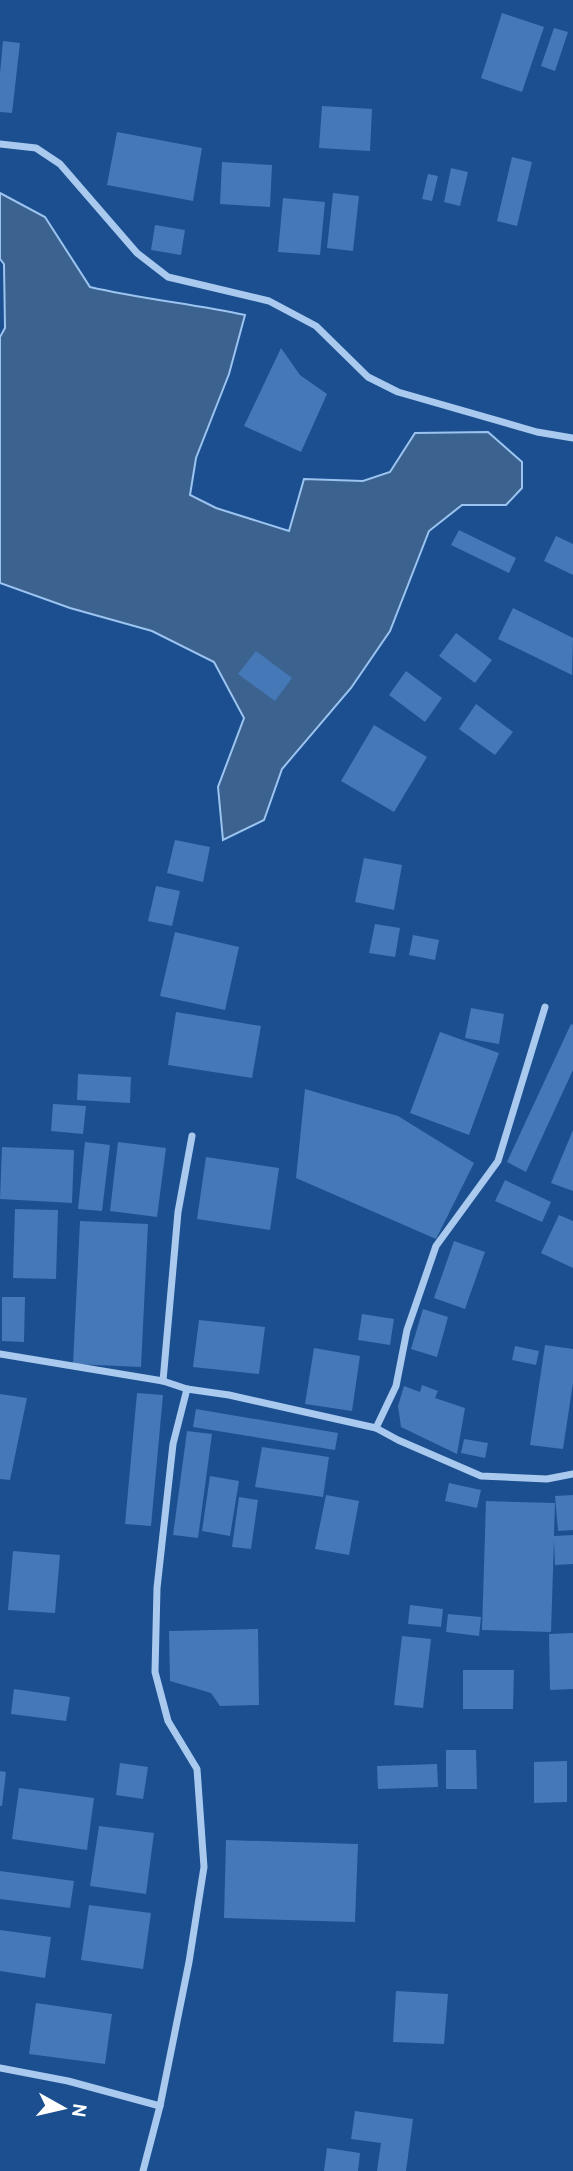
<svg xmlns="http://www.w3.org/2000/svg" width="573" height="2171" font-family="Overpass,sans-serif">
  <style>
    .water { fill: #3c6290; stroke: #9cc4f0; stroke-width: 2 }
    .building { fill: #4478b7 }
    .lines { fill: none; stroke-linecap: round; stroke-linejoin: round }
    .street { stroke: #a9c9ee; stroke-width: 7 }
  </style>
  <rect width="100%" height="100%" fill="#1b4f8f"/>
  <path class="water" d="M0 193 45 217 90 287C141 299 194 304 245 315L229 374 196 458 190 495 216 508 289 531 304 479 363 481 390 472 415 433 488 432 522 462V488L506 505H462L429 531 390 631 351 688 282 769 264 820 223 840 218 787 244 718 214 662 152 631 70 608 0 583V337L5 328 4 264 0 259Z"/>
  <g class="building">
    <polygon points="502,13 544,27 522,92 481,78"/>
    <polygon points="554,28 568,32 555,71 541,66"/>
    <polygon points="3,41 20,43 12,113 0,112 0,73"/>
    <polygon points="322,106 372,109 370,151 319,148"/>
    <polygon points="117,132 202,148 193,201 107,185"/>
    <polygon points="512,157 532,162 517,226 497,221"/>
    <polygon points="222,162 272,165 270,207 220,204"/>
    <polygon points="451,168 468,172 460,206 444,202"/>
    <polygon points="428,174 438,176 432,201 422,199"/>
    <polygon points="333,193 359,196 353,251 327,248"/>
    <polygon points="283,198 325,202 320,255 278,252"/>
    <polygon points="155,225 185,230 181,255 151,250"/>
    <polygon points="281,348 300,375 327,394 301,452 244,426"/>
    <polygon points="459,530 516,558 509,573 451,545"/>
    <polygon points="556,536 573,544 573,575 544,561"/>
    <polygon points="513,608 573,638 572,675 498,639"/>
    <polygon points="456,633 492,660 475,683 439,656"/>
    <polygon points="256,651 292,678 275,701 238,674"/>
    <polygon points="406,671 442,698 425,722 389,695"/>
    <polygon points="476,704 513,732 495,755 459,729"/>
    <polygon points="374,725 427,757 394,812 341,781"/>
    <polygon points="175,840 210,847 203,882 167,873"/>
    <polygon points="364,858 402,865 394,910 355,902"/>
    <polygon points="156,886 180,891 172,926 148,921"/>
    <polygon points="375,924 400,928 395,957 369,953"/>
    <polygon points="175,932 239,947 225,1010 160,996"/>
    <polygon points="413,935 439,940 435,960 409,955"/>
    <polygon points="471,1008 504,1014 499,1044 465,1038"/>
    <polygon points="176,1012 261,1026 252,1078 168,1065"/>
    <polygon points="571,1024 573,1025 573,1070 526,1172 507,1162"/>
    <polygon points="440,1032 499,1053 469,1135 410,1113"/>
    <polygon points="78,1074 131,1077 130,1103 77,1100"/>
    <polygon points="305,1089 398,1116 474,1163 436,1239 296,1178"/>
    <polygon points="53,1104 86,1106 83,1134 51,1131"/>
    <polygon points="573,1130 573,1191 551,1183"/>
    <polygon points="85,1142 110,1145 102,1211 78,1209"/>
    <polygon points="118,1142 166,1148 157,1217 110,1211"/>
    <polygon points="2,1147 74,1150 72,1203 0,1199"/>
    <polygon points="206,1157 279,1168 270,1230 197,1219"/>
    <polygon points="505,1180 551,1202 542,1222 495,1201"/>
    <polygon points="15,1209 58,1210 56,1279 13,1278"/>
    <polygon points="559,1215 573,1221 573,1268 541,1253"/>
    <polygon points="80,1221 148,1224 141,1367 73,1364"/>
    <polygon points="454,1241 485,1252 465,1309 434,1298"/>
    <polygon points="2,1297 25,1297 24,1342 2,1341"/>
    <polygon points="423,1309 448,1317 437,1357 411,1349"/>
    <polygon points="362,1314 394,1319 390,1345 358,1340"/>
    <polygon points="199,1320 265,1327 259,1374 193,1367"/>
    <polygon points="545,1345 573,1349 573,1383 563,1449 530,1445"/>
    <polygon points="515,1346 539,1351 536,1365 512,1360"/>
    <polygon points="314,1348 360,1356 352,1411 305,1404"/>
    <polygon points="422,1385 438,1391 435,1398 465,1408 457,1454 401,1427 398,1406 404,1386 420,1392"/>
    <polygon points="137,1393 163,1395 151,1526 125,1524"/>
    <polygon points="0,1394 27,1398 10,1480 0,1479"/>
    <polygon points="196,1409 338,1433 335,1450 193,1427"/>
    <polygon points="187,1431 212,1434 198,1538 173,1535"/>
    <polygon points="464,1439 488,1443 485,1458 461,1453"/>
    <polygon points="262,1447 329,1457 323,1497 255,1487"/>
    <polygon points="210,1476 239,1481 230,1536 202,1531"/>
    <polygon points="449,1483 481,1490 477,1508 445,1501"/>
    <polygon points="326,1495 359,1501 349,1555 315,1549"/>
    <polygon points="573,1495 573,1530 558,1531 555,1496"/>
    <polygon points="239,1497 258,1500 251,1549 232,1547"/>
    <polygon points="486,1501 555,1503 554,1536 573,1535 573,1564 555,1565 554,1540 551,1632 482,1630"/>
    <polygon points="13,1551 60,1555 55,1613 8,1610"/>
    <polygon points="410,1605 443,1609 441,1627 408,1624"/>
    <polygon points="448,1614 481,1617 479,1636 446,1632"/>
    <polygon points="258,1629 259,1705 220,1706 211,1693 170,1681 169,1631"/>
    <polygon points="573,1633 573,1689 550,1690 549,1634"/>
    <polygon points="402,1636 431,1639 423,1708 394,1705"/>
    <polygon points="463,1670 514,1670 513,1709 463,1709"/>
    <polygon points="14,1689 70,1697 66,1721 11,1714"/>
    <polygon points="446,1750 476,1750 477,1789 446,1789"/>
    <polygon points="567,1761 567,1802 534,1803 534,1762"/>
    <polygon points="120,1763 148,1767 143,1799 116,1795"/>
    <polygon points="437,1764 438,1787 378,1789 377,1766"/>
    <polygon points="0,1771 6,1772 2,1806 0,1806"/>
    <polygon points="19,1788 94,1798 87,1850 12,1839"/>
    <polygon points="99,1826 154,1833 146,1894 90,1886"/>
    <polygon points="226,1840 358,1844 355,1922 224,1918"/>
    <polygon points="0,1871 74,1881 70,1908 0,1899"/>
    <polygon points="89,1905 151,1913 143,1969 81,1960"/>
    <polygon points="0,1930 51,1937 45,1978 0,1971"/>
    <polygon points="396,1991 448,1994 444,2044 393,2042"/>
    <polygon points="36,2003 112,2014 105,2064 29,2054"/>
    <polygon points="355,2111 413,2119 406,2171 377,2171 381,2143 351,2139"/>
    <polygon points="327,2148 360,2153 358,2171 324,2171"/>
  </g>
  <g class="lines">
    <g class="street">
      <polyline points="0,144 36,148 60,164 137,253 168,277 269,301 316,326 368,377 398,392 537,432 573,438"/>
      <polyline points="0,1354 163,1381 187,1389 229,1395 376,1428 398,1440 481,1476 547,1479 573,1474"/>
      <polyline points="163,1381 178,1212 192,1136"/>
      <polyline points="376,1428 396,1386 407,1330 436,1246 498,1161 545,1007"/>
      <polyline points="0,2068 68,2081 160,2106"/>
      <polyline points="143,2171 160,2106 189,1962 204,1867 197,1769 168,1721 155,1672 157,1588 173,1444 187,1389"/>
    </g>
  </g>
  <g transform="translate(63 2108) rotate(98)" stroke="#1b4f8f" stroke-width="5" paint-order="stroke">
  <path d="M0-5L12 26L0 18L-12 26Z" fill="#ffffff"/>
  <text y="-10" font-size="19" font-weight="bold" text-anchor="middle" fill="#ffffff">N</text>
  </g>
</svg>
